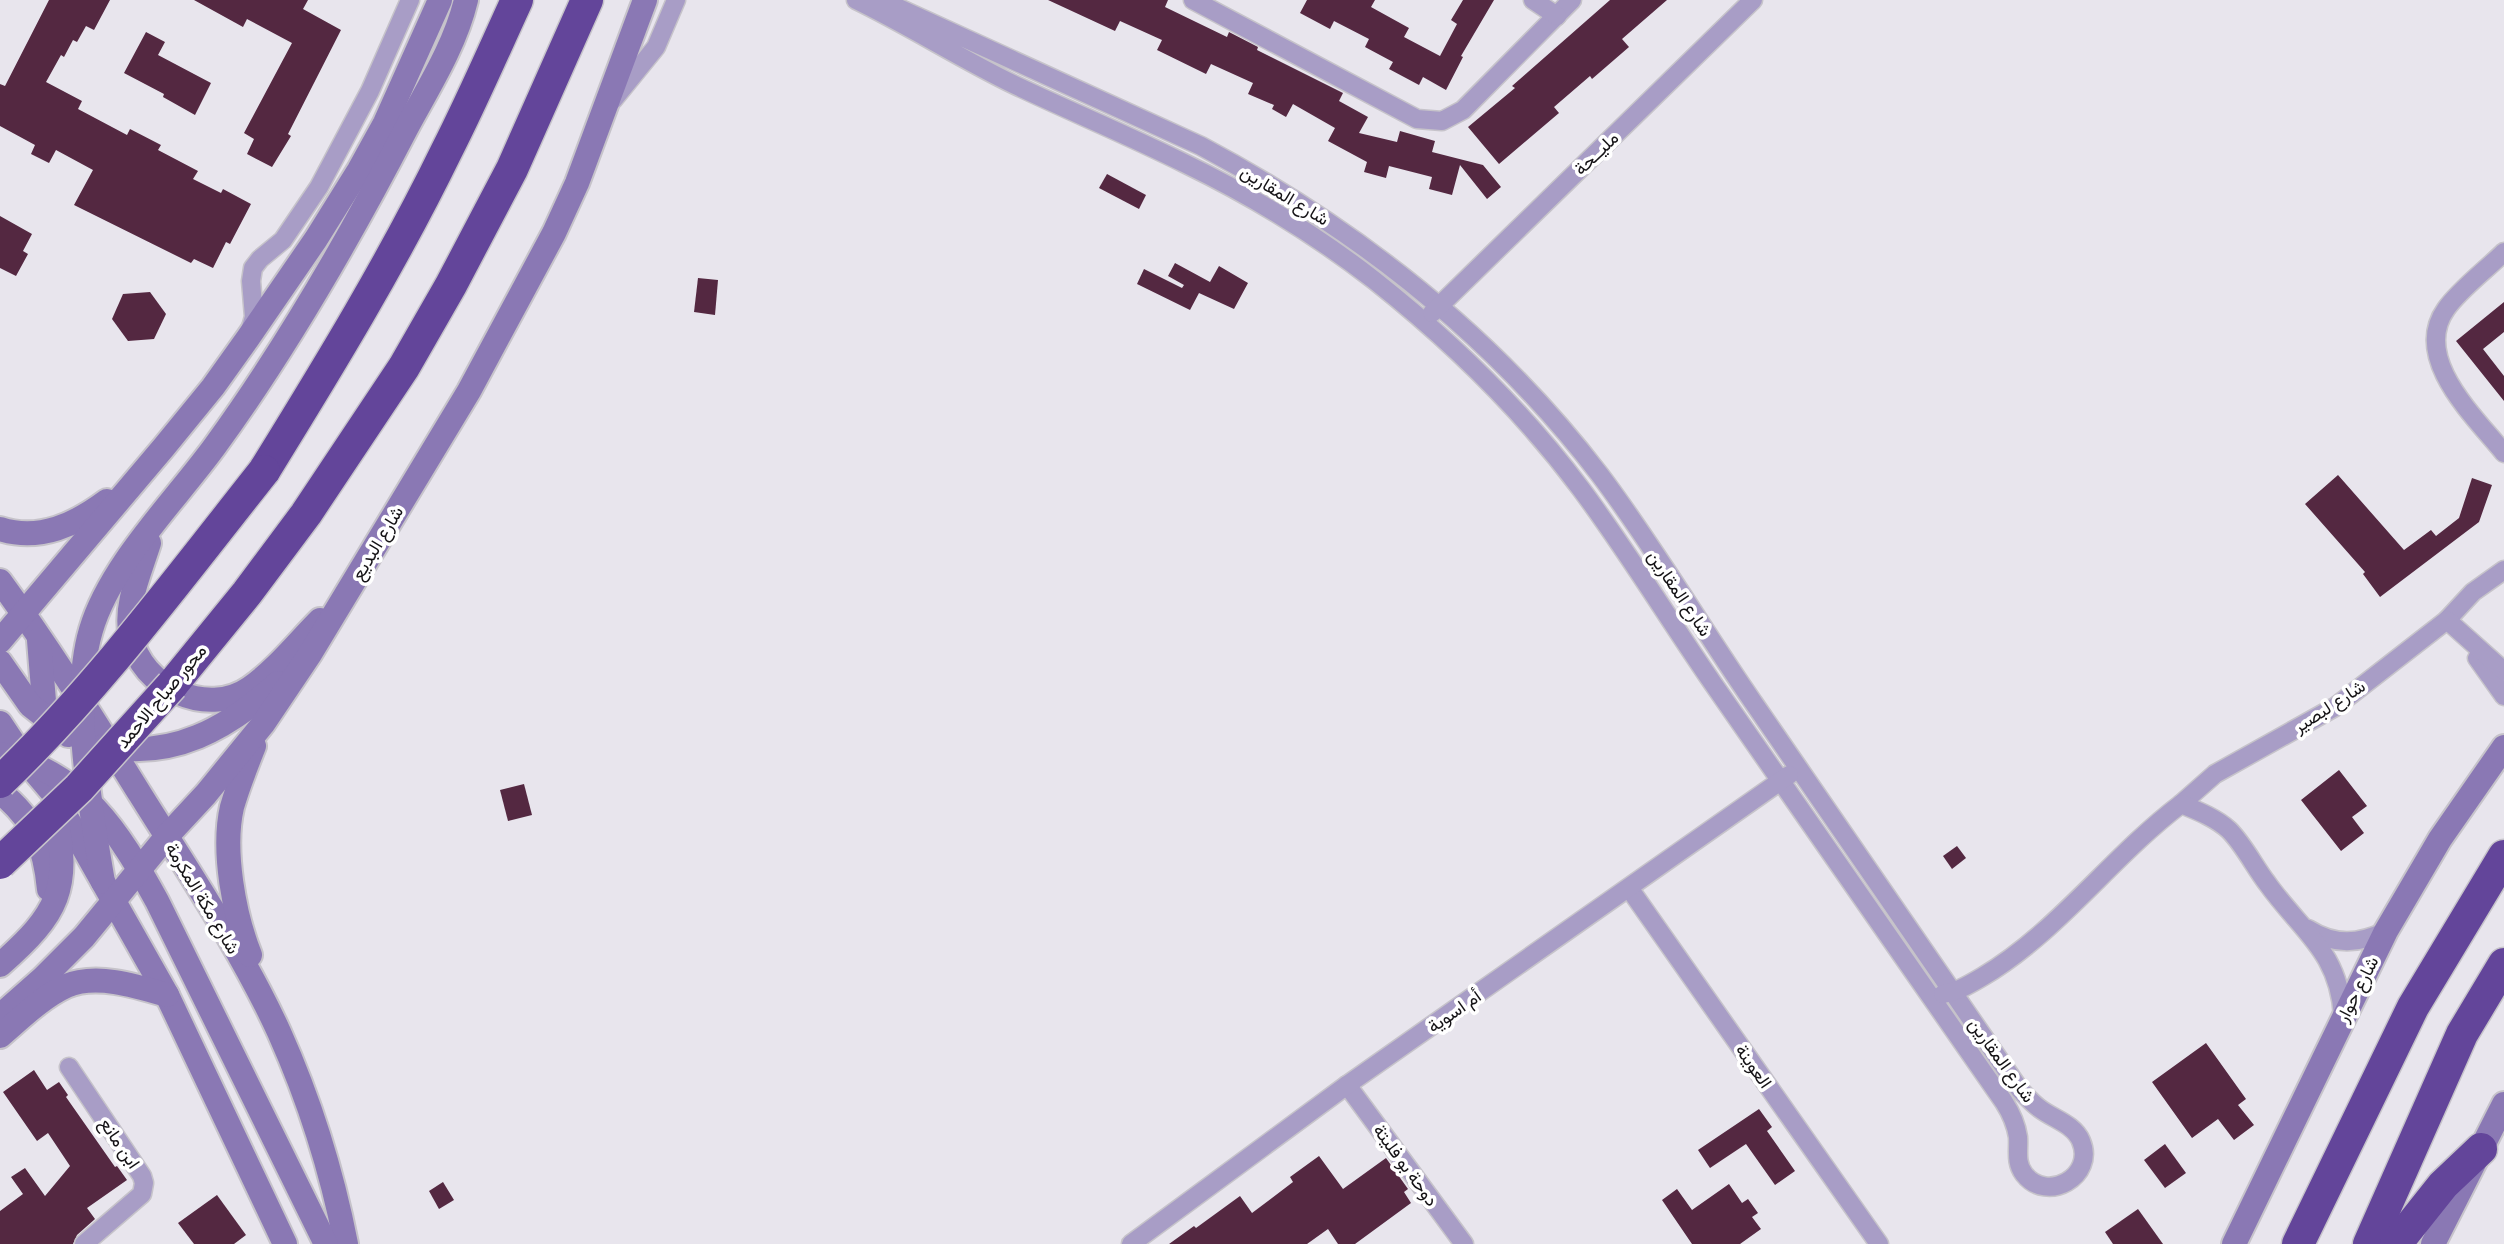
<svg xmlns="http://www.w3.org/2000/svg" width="2504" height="1244" font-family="'Archivo Narrow',Vazirmatn,sans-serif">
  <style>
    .building { fill: #542841 }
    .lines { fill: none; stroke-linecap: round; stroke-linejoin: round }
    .street-casing { stroke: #c6c3ca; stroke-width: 21 }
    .secondary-casing { stroke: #c6c3ca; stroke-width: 28 }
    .highway-casing { stroke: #c6c3ca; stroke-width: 35 }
    .street { stroke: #a89dc6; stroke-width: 18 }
    .secondary { stroke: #8a78b4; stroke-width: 24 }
    .highway { stroke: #63459a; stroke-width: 32 }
    .highway-bridge-casing { stroke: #c6c3ca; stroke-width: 35; stroke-linecap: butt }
    .highway-bridge { stroke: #63459a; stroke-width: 32 }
    .labels { text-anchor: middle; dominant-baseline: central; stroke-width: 7; stroke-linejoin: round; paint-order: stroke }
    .street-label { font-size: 18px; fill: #141215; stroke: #fff }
  </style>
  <rect width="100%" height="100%" fill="#e8e5ed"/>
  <g class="building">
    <polygon points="49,0 110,0 94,30 86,26 77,42 73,40 64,57 61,55 46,82 82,101 78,109 127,135 130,129 161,145 158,150 198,171 193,179 221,193 223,189 251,204 230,244 226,242 213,268 194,259 191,263 74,205 93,170 56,150 49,163 31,154 35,145 0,126 0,84 5,86"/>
    <polygon points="194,0 308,0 303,9 341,30 288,134 291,136 272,167 247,154 254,139 244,133 292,43 247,19 243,27"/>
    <polygon points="1048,0 1168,0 1165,7 1227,37 1229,32 1258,47 1257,50 1343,93 1339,101 1368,117 1359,133 1397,142 1400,131 1435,141 1432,152 1483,165 1501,187 1487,199 1460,165 1452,195 1429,189 1432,177 1389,166 1386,178 1364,172 1367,162 1328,141 1335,128 1293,104 1286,117 1272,109 1274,105 1248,94 1253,83 1211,64 1206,74 1157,50 1162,40 1120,21 1115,31"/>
    <polygon points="1307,0 1375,0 1371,7 1409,28 1404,37 1440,56 1457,24 1451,20 1463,0 1494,0 1461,56 1463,57 1446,90 1423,77 1419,85 1389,69 1393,62 1365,47 1369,39 1334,21 1330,29 1300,13"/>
    <polygon points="1610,0 1667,0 1622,39 1629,47 1592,79 1590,76 1554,107 1559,113 1499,164 1468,127 1515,88 1512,86"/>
    <polygon points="146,32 165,42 158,55 211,83 195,115 163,97 164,94 124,73"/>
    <polygon points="1107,174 1146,195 1139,209 1099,188"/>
    <polygon points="0,216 32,234 23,251 28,254 16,276 0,268"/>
    <polygon points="1175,263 1210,282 1219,266 1248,283 1234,309 1199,293 1190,310 1137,284 1144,269 1182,288 1184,285 1168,276"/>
    <polygon points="698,278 718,280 715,315 694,312"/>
    <polygon points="150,292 166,314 154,339 128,341 112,319 123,294"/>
    <polygon points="2504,302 2504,332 2483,349 2504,376 2504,401 2456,341"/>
    <polygon points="2338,475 2404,550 2431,530 2436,536 2459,518 2472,478 2492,485 2479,522 2380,597 2363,574 2365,572 2305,504"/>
    <polygon points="2339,770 2367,806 2352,817 2364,833 2341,851 2301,800"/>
    <polygon points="524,784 532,815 508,821 500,790"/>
    <polygon points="1957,846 1966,858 1952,869 1943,856"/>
    <polygon points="2206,1043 2246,1099 2238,1105 2254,1125 2234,1140 2218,1119 2192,1138 2152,1082"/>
    <polygon points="34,1070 47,1090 59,1082 68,1095 66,1097 115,1167 117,1166 127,1180 87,1208 95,1219 77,1235 73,1244 0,1244 0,1211 23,1194 11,1177 25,1168 45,1196 70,1166 48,1133 37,1141 3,1092"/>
    <polygon points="1759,1109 1772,1127 1767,1131 1795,1171 1775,1185 1746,1144 1710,1168 1698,1150"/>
    <polygon points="2165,1144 2186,1173 2165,1188 2144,1160"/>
    <polygon points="1319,1156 1343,1189 1386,1158 1408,1189 1404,1192 1411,1203 1355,1244 1338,1244 1328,1229 1307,1244 1169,1244 1194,1226 1196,1228 1240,1196 1252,1213 1293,1182 1290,1177"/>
    <polygon points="443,1182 454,1200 439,1209 429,1191"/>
    <polygon points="1729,1184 1742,1203 1748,1199 1758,1213 1752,1217 1761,1229 1740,1244 1692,1244 1662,1200 1677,1189 1692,1210"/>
    <polygon points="217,1195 246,1235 234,1244 194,1244 178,1223"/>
    <polygon points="2138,1209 2163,1244 2113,1244 2105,1232"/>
  </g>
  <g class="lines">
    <g class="street-casing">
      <g id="street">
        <path d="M856 0C910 26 961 59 1015 85 1072 112 1130 136 1186 164 1252 196 1316 235 1374 280 1451 341 1522 410 1581 489 1628 552 1669 620 1714 685 1811 824 1908 963 2004 1102 2011 1113 2016 1124 2018 1137 2019 1150 2015 1162 2024 1174 2047 1204 2096 1176 2081 1141 2074 1124 2053 1119 2039 1108 2032 1103 2026 1096 2020 1090 1931 960 1842 831 1753 702 1701 627 1655 548 1600 475 1493 335 1355 228 1201 146L881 0"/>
        <polyline points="1193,0 1417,119 1442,121 1463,110 1572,0"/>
        <polyline points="1533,0 1557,16"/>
        <polyline points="613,100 656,47 676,0"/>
        <path d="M2504 252C2487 269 2459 290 2446 309 2411 358 2475 417 2504 453"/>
        <polyline points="1432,313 1753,0"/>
        <polyline points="250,331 254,317 251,281 253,268 260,259 283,240 319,187 370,91 410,0"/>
        <polyline points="2447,620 2473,592 2504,570"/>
        <polyline points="2477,658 2504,696"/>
        <polyline points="2181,804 2215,774 2335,707 2447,620 2504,671"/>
        <polyline points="1629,888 1879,1244"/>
        <path d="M2308 929C2335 946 2359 944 2386 931"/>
        <path d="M1943 994C1957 992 1970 984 1982 977 2058 932 2111 857 2181 804 2198 811 2216 818 2229 830 2244 845 2254 866 2267 883 2301 931 2339 951 2343 1016"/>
        <polyline points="69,1067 142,1176 144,1183 142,1194 84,1244"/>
        <polyline points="1347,1085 1464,1244"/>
        <polyline points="1131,1244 1347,1085 1789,775"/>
      </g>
    </g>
    <g class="secondary-casing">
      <g id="secondary">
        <path d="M0 529C40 542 76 524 107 501"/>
        <path d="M149 543C140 572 124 606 131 637 141 687 207 718 250 688 276 670 298 642 320 620"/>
        <path d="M0 581C50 649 95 722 140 794 188 871 241 949 279 1032 309 1099 332 1172 346 1244"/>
        <polyline points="39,640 46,726"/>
        <polyline points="0,641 164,447 213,387 248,338 316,239 359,170 385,123 440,0"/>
        <polyline points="0,662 30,705 68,735"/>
        <polyline points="0,723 24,759 52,792 167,995 285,1244"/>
        <path d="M103 746C173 760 228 728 278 683"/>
        <path d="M0 754C82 772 119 832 157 901L326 1244"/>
        <path d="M0 792C34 819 45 847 49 889"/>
        <path d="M103 882C91 811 70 700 91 630 110 565 175 501 215 446 287 347 349 239 406 129 428 88 455 46 466 0"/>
        <path d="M250 955C234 915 222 850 232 807 238 786 246 766 254 746"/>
        <path d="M0 965C59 913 71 889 55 811"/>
        <polyline points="0,1016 43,978 84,937 167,836 206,794 263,724 310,654 469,391 554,233 577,183 645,0"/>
        <path d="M0 1036C20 1019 42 997 66 986 96 973 137 986 167 995"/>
        <polyline points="2234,1244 2386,931 2440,839 2504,747"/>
        <polyline points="2433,1244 2504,1104"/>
      </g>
    </g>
    <g class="highway-casing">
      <g id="highway">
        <path d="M264 471C329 366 393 261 447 150 472 101 494 50 517 0"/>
        <polyline points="172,685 247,593 306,514 404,367 451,285 512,169 587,0"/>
        <polyline points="2298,1244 2413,1007 2504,856"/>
        <polyline points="2369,1244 2462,1034 2504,964"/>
        <polyline points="2396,1244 2443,1185 2481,1149"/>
      </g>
    </g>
    <use href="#street" class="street"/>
    <use href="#secondary" class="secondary"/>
    <use href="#highway" class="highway"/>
    <g class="highway-bridge-casing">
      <g id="highway-bridge">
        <path d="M0 782C98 688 180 577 264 471"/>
        <polyline points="0,863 79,788 172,685"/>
      </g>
    </g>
    <use href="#highway-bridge" class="highway-bridge"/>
  </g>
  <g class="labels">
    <g class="street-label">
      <text transform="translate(1596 153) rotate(-44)">مليــحة</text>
      <text transform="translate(1285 195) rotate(31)">شارع المقارين</text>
      <text transform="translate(377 543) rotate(-59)">شارع البديع</text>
      <text transform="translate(1680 593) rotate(56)">شارع المقارين</text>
      <text transform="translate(161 696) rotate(-50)">محور صباح الاحمد</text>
      <text transform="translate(2329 706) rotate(-33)">شارع لبصير</text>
      <text transform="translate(203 898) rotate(59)">شارع مكة المكرمة</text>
      <text transform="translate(2357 989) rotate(-63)">شارع حوار</text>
      <text transform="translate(1454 1011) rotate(-35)">أم اسوية</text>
      <text transform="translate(2002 1060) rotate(54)">شارع المقارين</text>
      <text transform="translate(1754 1066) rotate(55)">العوينة</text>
      <text transform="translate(120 1143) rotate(56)">ابن مانع</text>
      <text transform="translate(1406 1165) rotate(54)">دوحة بو فليتة</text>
    </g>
  </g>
</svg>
